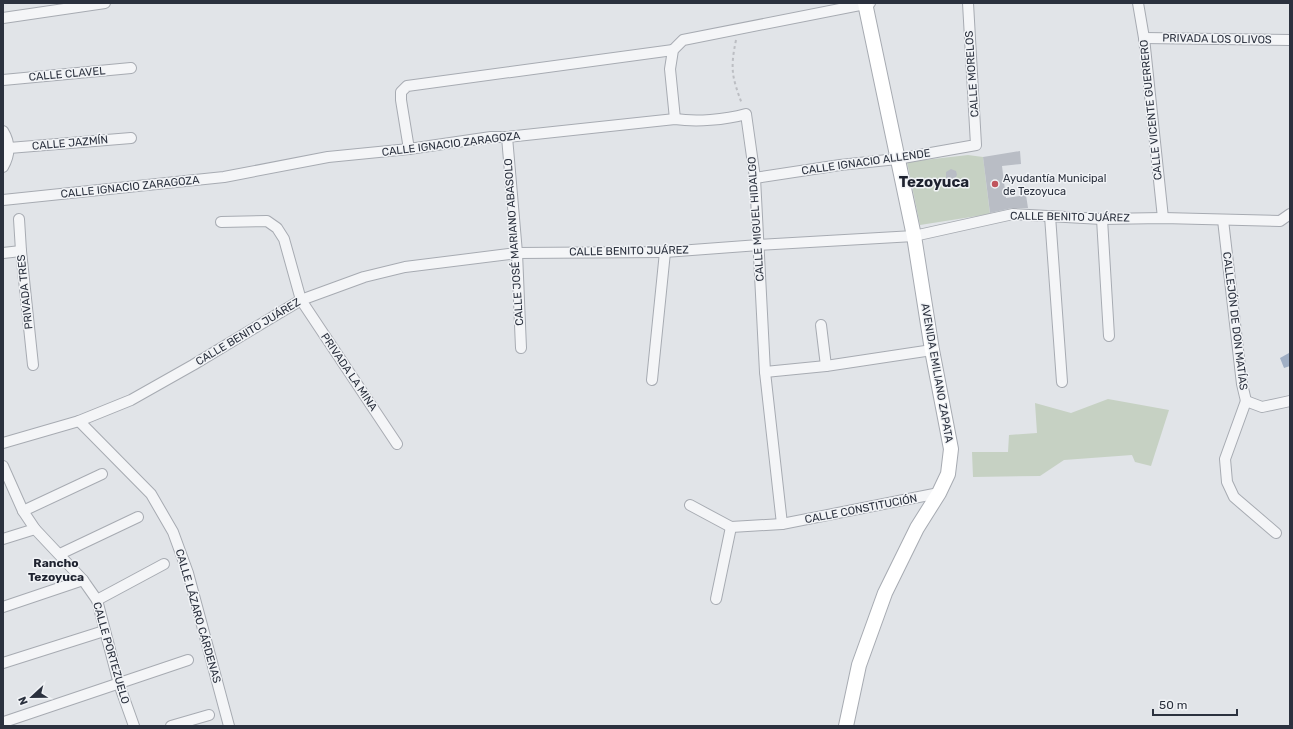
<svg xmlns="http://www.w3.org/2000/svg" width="1293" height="729" font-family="Rubik,sans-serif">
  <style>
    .green { fill: #c6d1c3 }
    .water { fill: #a0afc4 }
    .building { fill: #b9bdc5 }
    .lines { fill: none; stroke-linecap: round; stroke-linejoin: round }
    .street-casing { stroke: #a7abb2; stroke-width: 12 }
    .secondary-casing { stroke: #a7abb2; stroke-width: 16 }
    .path { stroke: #bcbec3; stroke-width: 2; stroke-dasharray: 3 3; stroke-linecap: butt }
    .street { stroke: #f4f5f7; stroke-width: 10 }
    .secondary { stroke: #fff; stroke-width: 14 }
    .poi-dot { fill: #c0545d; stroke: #f1f3f6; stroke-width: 1.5 }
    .labels { text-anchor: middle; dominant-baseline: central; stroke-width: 3; stroke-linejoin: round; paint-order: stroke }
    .street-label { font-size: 11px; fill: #2b313e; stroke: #f1f3f6 }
    .poi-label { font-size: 11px; fill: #2b313e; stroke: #f1f3f6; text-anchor: start }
    .neighbourhood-label { font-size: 12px; font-weight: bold; fill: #1e222f; stroke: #f1f3f6 }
    .district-label { font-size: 15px; font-weight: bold; fill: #1e222f; stroke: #f1f3f6 }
  </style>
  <rect width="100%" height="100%" fill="#e1e4e8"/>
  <g class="green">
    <polygon points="968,155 983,157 990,214 920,225 907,162"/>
    <polygon points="1108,399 1169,410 1151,466 1135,462 1132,455 1064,460 1040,476 973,477 972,452 1008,452 1009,435 1037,433 1035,403 1071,413"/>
  </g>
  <polygon class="water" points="1289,353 1290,355 1290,366 1284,368 1280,358"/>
  <g class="building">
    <polygon points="1020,151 1021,164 1002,166 1006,198 1026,195 1028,208 1012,208 990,213 983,157"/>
    <polygon points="951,169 956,171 957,175 954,180 949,180 946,178 946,172"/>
  </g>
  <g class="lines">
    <g class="street-casing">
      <g id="street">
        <polyline points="1138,3 1144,38 1163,218"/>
        <polyline points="3,18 105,3"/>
        <polyline points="1144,38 1290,40"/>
        <polyline points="3,80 131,68"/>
        <polyline points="675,119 670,69 673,50 683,40 870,3"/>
        <path d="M3 131C11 144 10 155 3 167"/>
        <polyline points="507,137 517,253 521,348"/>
        <polyline points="9,148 131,138"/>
        <polyline points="409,149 401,100 401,92 407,86 673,50"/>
        <polyline points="755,178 840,165 897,159 976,145 968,3"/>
        <path d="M3 200 224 177 328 157 409 149 491 137H507L675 119C696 122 725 120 746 114L755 178 765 372 782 524"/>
        <polyline points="1050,216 1062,382"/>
        <polyline points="19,219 21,251 33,365"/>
        <polyline points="1102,219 1109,336"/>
        <polyline points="1223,220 1242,384 1246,401"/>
        <polyline points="221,222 267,221 277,228 284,239 301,300 397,444"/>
        <polyline points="3,253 21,251"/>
        <polyline points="821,325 826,366"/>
        <polyline points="765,372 826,366 932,350"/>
        <polyline points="652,380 665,252"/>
        <polyline points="1246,401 1225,459 1227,482 1234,497 1276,533"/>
        <polyline points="1246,401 1262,407 1290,401"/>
        <polyline points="79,421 151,494 173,532 188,573 229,726"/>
        <polyline points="3,443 79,421 131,400 193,365 301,300 364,277 405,267 517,253 665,252 759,245 914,236 1013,214 1102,219 1163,218 1280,221 1290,214"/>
        <polyline points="3,466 23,511 35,529 83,580 97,600 119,684 134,726"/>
        <polyline points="690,505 731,527 782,524 939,493"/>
        <polyline points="23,511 102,474"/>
        <polyline points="3,539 35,529"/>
        <polyline points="60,554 138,517"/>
        <polyline points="716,599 731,527"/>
        <polyline points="97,600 164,564"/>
        <polyline points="3,607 83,580"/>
        <polyline points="3,663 104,631"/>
        <polyline points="4,722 188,660"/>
        <polyline points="171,726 209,715"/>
      </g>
    </g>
    <g class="secondary-casing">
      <polyline id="secondary" points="846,726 859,665 885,593 917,528 939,493 948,474 951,449 932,350 914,236 865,3"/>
    </g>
    <path class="path" d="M736 40C730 69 732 77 742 104"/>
    <use href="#street" class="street"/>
    <use href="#secondary" class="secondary"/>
  </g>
  <circle class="poi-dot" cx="995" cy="184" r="4"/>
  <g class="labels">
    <g class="street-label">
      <text transform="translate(1217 39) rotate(1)">PRIVADA LOS OLIVOS</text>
      <text transform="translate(67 74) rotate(-5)">CALLE CLAVEL</text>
      <text transform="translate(972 74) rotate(-94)">CALLE MORELOS</text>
      <text transform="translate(1151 110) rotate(-96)">CALLE VICENTE GUERRERO</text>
      <text transform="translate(70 143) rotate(-5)">CALLE JAZMÍN</text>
      <text transform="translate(451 144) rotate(-7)">CALLE IGNACIO ZARAGOZA</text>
      <text transform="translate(866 162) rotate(-8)">CALLE IGNACIO ALLENDE</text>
      <text transform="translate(130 187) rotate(-6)">CALLE IGNACIO ZARAGOZA</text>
      <text transform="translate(1070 217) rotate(1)">CALLE BENITO JUÁREZ</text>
      <text transform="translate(756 219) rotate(-94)">CALLE MIGUEL HIDALGO</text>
      <text transform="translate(514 242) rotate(-94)">CALLE JOSÉ MARIANO ABASOLO</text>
      <text transform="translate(629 251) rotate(-1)">CALLE BENITO JUÁREZ</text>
      <text transform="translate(25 292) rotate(-96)">PRIVADA TRES</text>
      <text transform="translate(1235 321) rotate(83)">CALLEJÓN DE DON MATÍAS</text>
      <text transform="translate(248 332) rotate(-31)">CALLE BENITO JUÁREZ</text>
      <text transform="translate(349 372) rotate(56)">PRIVADA LA MINA</text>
      <text transform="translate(937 373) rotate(80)">AVENIDA EMILIANO ZAPATA</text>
      <text transform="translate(861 509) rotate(-11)">CALLE CONSTITUCIÓN</text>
      <text transform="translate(198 616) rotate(74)">CALLE LÁZARO CÁRDENAS</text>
      <text transform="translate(111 653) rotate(74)">CALLE PORTEZUELO</text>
    </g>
    <g class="poi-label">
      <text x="1003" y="178">Ayudantía Municipal<tspan x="1003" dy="13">de Tezoyuca</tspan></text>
    </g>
    <g class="neighbourhood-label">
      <text x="56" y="563">Rancho<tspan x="56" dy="14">Tezoyuca</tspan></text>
    </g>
    <g class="district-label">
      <text x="934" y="182">Tezoyuca</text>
    </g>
  </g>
  <rect width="1293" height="729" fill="none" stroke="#2b313e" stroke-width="8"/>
  <g transform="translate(32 697) rotate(248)" stroke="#f1f3f6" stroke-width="3" paint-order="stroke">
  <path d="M0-3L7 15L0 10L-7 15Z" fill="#2b313e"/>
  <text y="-6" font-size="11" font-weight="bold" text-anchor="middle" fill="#2b313e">N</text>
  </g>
  <path d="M1153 709v6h84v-6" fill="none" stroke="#2b313e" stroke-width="2"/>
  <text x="1159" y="709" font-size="12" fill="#2b313e" stroke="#f1f3f6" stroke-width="3" paint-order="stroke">50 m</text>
</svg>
